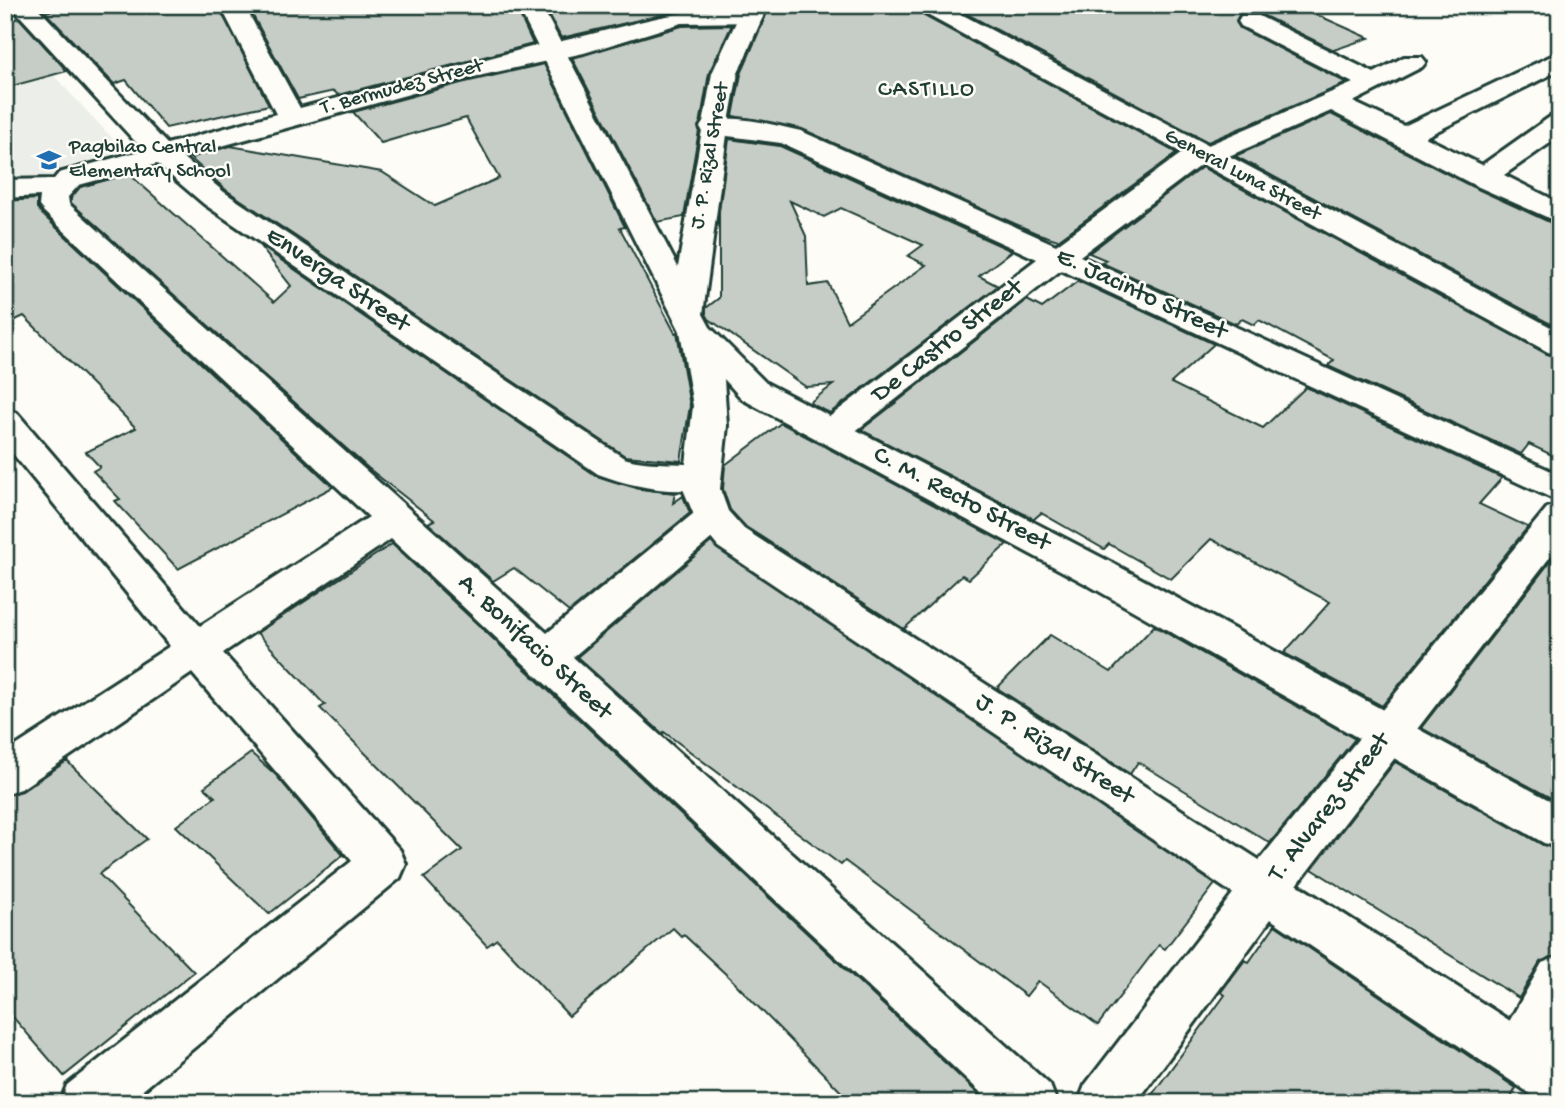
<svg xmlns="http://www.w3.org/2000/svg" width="1565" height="1108" font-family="'Gochi Hand',sans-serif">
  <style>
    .built { fill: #eceee9 }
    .building { fill: #c6cdc7; stroke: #1f3d34; stroke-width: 2; fill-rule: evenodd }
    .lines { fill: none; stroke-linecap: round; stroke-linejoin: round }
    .minor-casing { stroke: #1f3d34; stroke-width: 6 }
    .major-casing { stroke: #1f3d34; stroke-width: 6 }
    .minor { fill: #fdfcf7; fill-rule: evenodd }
    .major { fill: #fdfcf7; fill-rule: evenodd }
    .labels { text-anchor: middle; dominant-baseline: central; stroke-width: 5; stroke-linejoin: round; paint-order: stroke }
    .far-street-label { font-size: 21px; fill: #1f3d34; stroke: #fdfcf7 }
    .far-poi-label { font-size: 21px; fill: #1f3d34; stroke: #fdfcf7; text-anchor: start }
    .far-neighbourhood-label { font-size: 23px; letter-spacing: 2px; fill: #1f3d34; stroke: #fdfcf7 }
    .street-label { font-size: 26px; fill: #1f3d34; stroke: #fdfcf7 }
  </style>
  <rect width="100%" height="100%" fill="#fdfcf7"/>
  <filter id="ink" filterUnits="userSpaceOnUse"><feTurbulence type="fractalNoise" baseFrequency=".0143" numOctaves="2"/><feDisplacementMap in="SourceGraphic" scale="14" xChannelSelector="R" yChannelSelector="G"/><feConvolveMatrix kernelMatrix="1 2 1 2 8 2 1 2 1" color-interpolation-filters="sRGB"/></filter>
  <g filter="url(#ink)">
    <polygon class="built" points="5,23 124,151 59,169 18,207 5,211"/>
    <g class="building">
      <polygon points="73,5 218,5 269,105 166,128 126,80 114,84 45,12"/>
      <polygon points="247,5 515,5 533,44 338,95 334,91 298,99"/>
      <polygon points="544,5 741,5 674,12 561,38"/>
      <polygon points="770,5 912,5 917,12 1177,153 1058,240 1036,233 802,129 733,116 741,74"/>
      <polygon points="950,5 1295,5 1369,38 1334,50 1260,14 1239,15 1236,22 1240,28 1347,83 1208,142"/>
      <polygon points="19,18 67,71 5,88 5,22"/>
      <polygon points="732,25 709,73 684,217 657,222 572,58 682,26"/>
      <polygon points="544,64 625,227 620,228 675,333 677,332 690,406 681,461 625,456 226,190 190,158 230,146 382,172 435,206 499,178 466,118 381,143 353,112 461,83"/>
      <polygon points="1331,114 1471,186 1560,227 1560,329 1235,156"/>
      <path d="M729 139 780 146 1012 251 979 276 998 286 830 413 809 403 833 385 806 387 709 319 706 314V308L719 298V211ZM790 201 824 217 841 208 923 245 908 256 926 265 847 322 828 283 808 286 806 236Z"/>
      <polygon points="1202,167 1547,354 1560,357 1560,459 1529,444 1521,454 1328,366 1334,360 1259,320 1254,325 1242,319 1236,324 1102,263 1106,260 1089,253"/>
      <polygon points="129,174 274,302 291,286 259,245 597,476 640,489 675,493 673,503 683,496 690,513 569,612 514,568 493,581 428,523 434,520 368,468 71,203 71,198 80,187"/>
      <polygon points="37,199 37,208 42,214 333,487 178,569 115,501 120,499 93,471 100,467 86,452 136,428 24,316 5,325 5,201"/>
      <polygon points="1078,281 1214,344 1171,383 1263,428 1306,387 1502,478 1479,504 1528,527 1382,706 1284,653 1330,602 1211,539 1171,579 1109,544 1104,549 1041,513 1034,519 861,430 1027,300 1042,308"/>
      <polygon points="781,423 1007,544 969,579 962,575 904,629 746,527 730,510 723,489 725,465"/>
      <polygon points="711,542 1215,884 1165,949 1159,945 1098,1025 1038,981 1026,996 845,861 841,865 664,732 663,734 577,657"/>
      <polygon points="392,544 988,1103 852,1103 731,979 684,935 682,937 673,928 569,1016 497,939 487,946 424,878 462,850 320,708 325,705 257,633"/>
      <polygon points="1560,549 1560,803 1421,728"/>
      <polygon points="1154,626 1355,739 1270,843 1138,762 1130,774 997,688 1050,635 1111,672"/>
      <polygon points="251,753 276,775 343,855 269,914 176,826 215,797 204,787"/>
      <polygon points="67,761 147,839 99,874 194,972 64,1076 5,1008 5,796 22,791"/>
      <polygon points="1395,762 1543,845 1560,850 1560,954 1540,962 1519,998 1312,869"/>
      <polygon points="1275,925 1516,1088 1508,1103 1146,1103 1225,995 1221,992 1245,960 1249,962"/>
    </g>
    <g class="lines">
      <g class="minor-casing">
        <g id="minor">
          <path d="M10 5H35L167 144 276 114 220 5H244L300 108 535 46C609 35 683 0 760 12L763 17 760 22 682 23 584 53 460 80 182 157 224 192 624 458C653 467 684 460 713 468L718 477 713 486C676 496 633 487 598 474L204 204 157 164 79 185 68 197 69 204 547 633 699 509 712 505 725 509 731 518 725 527 573 657 1050 1085 1057 1103H992L391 539 223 653 400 850 406 864 400 878 127 1103H60L67 1085 352 861 192 673 21 789 5 794V753L170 646 5 444V410L17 413 200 626 369 517 44 212 39 206 40 196 5 198V180L54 179 59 173 143 150Z"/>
          <path d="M914 5H944L1208 145 1353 83 1241 26 1238 21 1241 16H1259L1374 73 1404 57H1422L1426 62 1422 67 1353 102 1404 126 1560 52V70L1425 137 1482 165 1550 117 1560 115V136L1504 175 1560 203V223L1472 184 1331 111 1229 156 1560 332V355L1548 352 1202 164 1080 256 1560 475V502L1061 270 844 440 832 443 820 440 814 432 820 424 1037 259 781 143 704 133 700 127 704 121C735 114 771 124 801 131L1056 245 1182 153 918 10Z"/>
          <polygon points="1560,504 1560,544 1282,904 1136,1103 1078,1103 1085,1085 1248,874 1547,508"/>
          <path d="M1560 956C1560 1001 1565 1059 1517 1079L1499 1071 1491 1054 1542 963Z"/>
        </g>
      </g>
      <g class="major-casing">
        <polygon id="major" points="517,5 541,5 678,267 712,73 744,5 768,5 738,73 728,127 703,314 710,327 766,383 1116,565 1560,806 1560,848 1544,843 1088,585 742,399 724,379 727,426 720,489 728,511 744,529 1560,1053 1560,1103 1541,1101 718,547 696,520 683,489 693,406 680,331"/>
      </g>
      <use href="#minor" class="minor"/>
      <use href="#major" class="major"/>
    </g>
  </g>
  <defs>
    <g id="school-bare" transform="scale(1.89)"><path d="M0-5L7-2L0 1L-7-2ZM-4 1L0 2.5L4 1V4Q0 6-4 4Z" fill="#1f6fb2" stroke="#fdfcf7" stroke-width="2.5" paint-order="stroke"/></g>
  </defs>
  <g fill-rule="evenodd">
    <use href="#school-bare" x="49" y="160"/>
  </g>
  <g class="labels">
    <g class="far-street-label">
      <text transform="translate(402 88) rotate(-15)">T. Bermudez Street</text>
      <text transform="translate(711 156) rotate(-80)">J. P. Rizal Street</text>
      <text transform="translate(1242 176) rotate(28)">General Luna Street</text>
    </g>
    <g class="far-poi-label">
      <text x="69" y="148">Pagbilao Central<tspan x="69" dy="24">Elementary School</tspan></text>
    </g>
    <g class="far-neighbourhood-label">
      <text x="927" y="90">CASTILLO</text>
    </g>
    <g class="street-label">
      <text transform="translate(337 281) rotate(34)">Enverga Street</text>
      <text transform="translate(1141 295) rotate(25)">E. Jacinto Street</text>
      <text transform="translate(948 342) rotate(-38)">De Castro Street</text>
      <text transform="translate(961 500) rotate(28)">C. M. Recto Street</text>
      <text transform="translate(534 648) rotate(43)">A. Bonifacio Street</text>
      <text transform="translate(1054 750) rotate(33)">J. P. Rizal Street</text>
      <text transform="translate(1330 808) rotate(-52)">T. Alvarez Street</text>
    </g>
  </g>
  <rect width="1565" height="1108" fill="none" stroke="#fdfcf7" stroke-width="28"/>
  <rect x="14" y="14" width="1537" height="1080" fill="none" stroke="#1f3d34" stroke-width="2.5" filter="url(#ink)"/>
</svg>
